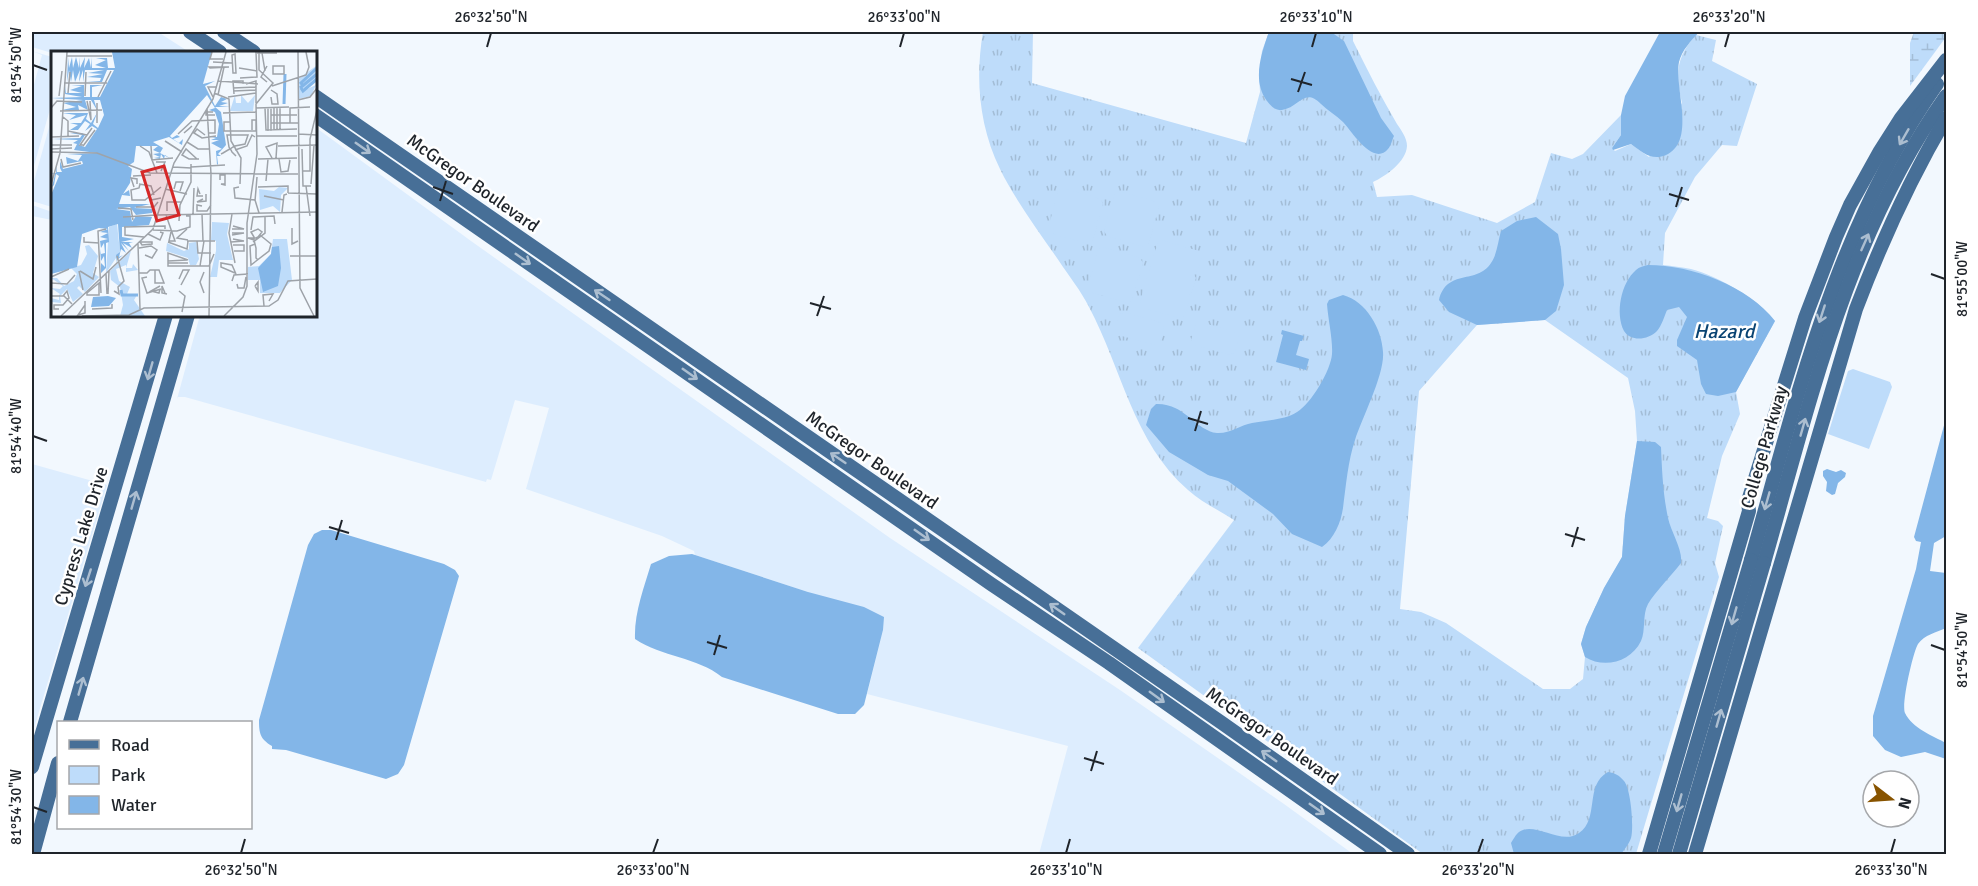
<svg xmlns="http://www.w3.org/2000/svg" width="1978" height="886" font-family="Signika,sans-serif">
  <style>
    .built { fill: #ddedfe }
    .grass { fill: url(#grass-tufts); fill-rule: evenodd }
    .wetland { fill: url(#wetland-marsh) }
    .park { fill: #bedcfa }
    .water { fill: #83b6e8 }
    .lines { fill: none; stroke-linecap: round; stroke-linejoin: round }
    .major { stroke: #476f97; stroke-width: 14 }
    .major-bridge { stroke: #476f97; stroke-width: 14 }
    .oneway { stroke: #acbed0 }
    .ticks { fill: none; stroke: #1f242a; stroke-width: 2 }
    .labels { text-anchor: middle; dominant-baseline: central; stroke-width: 5; stroke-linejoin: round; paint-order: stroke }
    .street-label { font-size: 18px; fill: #1f242a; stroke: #fff }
    .water-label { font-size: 20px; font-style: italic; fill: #094372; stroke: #fff }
    .inset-river { fill: none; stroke: #83b6e8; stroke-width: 3 }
    .inset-road { fill: none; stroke: #9ea3a9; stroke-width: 1.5 }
    .view { fill: #d62828; fill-opacity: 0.15; stroke: #d62828; stroke-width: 3 }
    .inset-edge { fill: none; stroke: #1f242a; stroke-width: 3 }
    .neatline { fill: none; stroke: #1f242a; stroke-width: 2 }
    .ticks-label { font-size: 15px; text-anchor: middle; fill: #1f242a }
  </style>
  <defs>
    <pattern id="grass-tufts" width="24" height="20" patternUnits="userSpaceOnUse" patternTransform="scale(1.5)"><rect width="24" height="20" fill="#bedcfa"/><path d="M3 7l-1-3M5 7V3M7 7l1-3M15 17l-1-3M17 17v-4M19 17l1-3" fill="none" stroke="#a3bdd6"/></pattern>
    <pattern id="wetland-marsh" width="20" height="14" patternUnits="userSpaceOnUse" patternTransform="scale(1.5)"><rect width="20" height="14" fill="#bedcfa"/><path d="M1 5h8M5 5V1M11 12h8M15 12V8" fill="none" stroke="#a3bdd6"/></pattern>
  </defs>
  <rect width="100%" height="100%" fill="#f2f8fe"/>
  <g class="built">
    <polygon points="32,32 158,32 189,52 52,53 32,47"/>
    <polygon points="32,51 52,57 52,102 32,173 32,92 42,55"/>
    <polygon points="52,117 52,207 32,201 32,188"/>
    <polygon points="315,127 471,241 890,538 1120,690 1284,804 1353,854 1039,854 1068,746 867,694 883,630 808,592 695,555 694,551 662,536 526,489 549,408 515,400 491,480 487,479 486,482 185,397 178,397 177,399 200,315 315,315"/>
    <polygon points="32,205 52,212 52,220 32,216"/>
    <polygon points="32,464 107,485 32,735"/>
  </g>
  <path class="grass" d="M983 32H1033L1032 83 1246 143 1260 92 1259 75 1262 51 1269 32H1353V41C1367 69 1381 97 1397 124 1401 130 1407 138 1407 146 1406 162 1386 176 1373 182L1377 197 1412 195 1497 223 1535 202 1551 153 1572 159 1583 154 1621 115V135L1612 148 1615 151 1631 144 1649 157 1682 103C1675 74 1676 57 1696 35L1716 40 1712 61 1757 84 1737 146 1722 145 1695 177 1665 233 1663 265C1672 266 1682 267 1691 269 1718 276 1758 299 1775 321L1736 392 1740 414 1722 456 1707 518 1718 521 1723 526 1715 563 1719 577 1636 854H1423L1138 648 1234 520C1219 510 1201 502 1188 490 1133 442 1122 369 1089 307 1081 291 1069 276 1059 261 1040 233 1015 200 1000 169 979 126 975 78 983 32ZM1545 320 1628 378 1635 411 1637 441 1625 516 1622 557 1604 588 1586 627 1581 644 1585 657 1583 679 1570 689H1543L1446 623 1421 612 1400 609 1419 391 1477 325Z"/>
  <polygon class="wetland" points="1914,32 1946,32 1946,37 1910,86 1910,43"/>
  <g class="park">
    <polygon points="1063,188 1101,199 1103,204 1099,219 1094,222 1097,226 1092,241 1088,244 1050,233 1048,228 1052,214 1056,211 1054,206 1058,191"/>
    <polygon points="1119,191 1157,202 1159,206 1155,221 1150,224 1153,229 1148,244 1144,247 1107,236 1104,231 1108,215 1112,213 1110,209 1115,193"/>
    <polygon points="1162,240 1199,251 1202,256 1198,270 1193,273 1196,278 1191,293 1186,296 1189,301 1185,315 1180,318 1143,308 1140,303 1144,287 1149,285 1146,281 1151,265 1155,262 1153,258 1158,242"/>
    <polygon points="1103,247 1140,258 1143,263 1139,278 1134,281 1136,285 1132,300 1127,303 1090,292 1087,287 1091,273 1096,270 1094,265 1098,250"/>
    <polygon points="1124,312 1162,323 1164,328 1160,343 1155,345 1118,335 1115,330 1119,315"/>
    <polygon points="1201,322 1237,333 1239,338 1235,352 1230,355 1194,345 1191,340 1196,324"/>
    <polygon points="1853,369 1890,382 1892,387 1869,449 1828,434 1848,371"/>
  </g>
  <g class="water">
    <path d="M1269 32H1331L1344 41 1381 118 1394 136C1392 140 1391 146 1388 149 1373 167 1351 130 1343 122 1336 115 1328 111 1321 104 1304 87 1300 107 1282 110 1275 111 1271 106 1267 101 1252 81 1261 54 1269 32Z"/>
    <path d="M1660 32H1699C1691 41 1682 50 1679 62 1674 87 1696 139 1668 154 1653 162 1643 153 1631 144L1613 150 1612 148 1621 135V115L1625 96Z"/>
    <path d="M1536 217 1558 234 1561 249 1564 285 1556 311 1545 320 1477 325 1449 312 1439 300C1447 268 1477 285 1491 263 1497 255 1498 241 1501 231L1517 221Z"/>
    <path d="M1648 265C1692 265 1748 286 1775 321L1736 392 1718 396 1706 394 1701 384 1697 360 1677 346V340L1687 317 1679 307 1667 310C1664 317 1662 325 1657 331 1648 340 1631 342 1624 331 1615 313 1621 283 1636 270 1639 267 1644 266 1648 265Z"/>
    <path d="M1343 295C1366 301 1382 329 1383 352 1385 374 1362 418 1355 440 1348 461 1346 485 1343 508 1341 522 1334 539 1322 547L1292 534 1273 514 1228 481 1208 475 1169 452 1146 425 1151 409 1156 404C1185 403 1196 431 1217 433 1229 434 1241 425 1252 423 1267 420 1285 420 1297 412 1311 404 1331 370 1332 354 1333 340 1328 319 1327 304L1329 300Z"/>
    <polygon points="1282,330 1304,336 1302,341 1300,341 1296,355 1309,359 1306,370 1276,362 1283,335 1281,334"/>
    <path d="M1946 418V536L1934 543 1930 571 1946 573V628C1937 632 1924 635 1918 644 1913 652 1901 705 1905 713 1912 728 1933 736 1946 743V759L1925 752 1901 757 1885 750 1873 736V716L1916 569 1921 542 1916 541 1914 537Z"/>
    <path d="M1637 441 1655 442 1661 447C1662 471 1663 494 1668 518 1671 532 1683 550 1681 563 1672 575 1655 592 1648 604 1642 615 1646 630 1641 641 1631 662 1604 669 1585 657L1581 644 1586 627 1604 588 1622 557 1625 516Z"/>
    <polygon points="1827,469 1836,472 1841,470 1846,473 1845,477 1838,483 1835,494 1832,495 1826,491 1827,482 1823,476 1823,471"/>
    <path d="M322 530H331L444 564 455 570 459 576 404 765 398 774 386 779 286 750 272 749V746C260 739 259 733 259 720L308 545 314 534Z"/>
    <path d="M692 554 808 592 864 607 884 617 883 630 864 705 855 714H838L722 677C697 657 662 657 635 639 634 613 644 588 651 564L669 556Z"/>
    <path d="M1608 772C1615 773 1619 775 1624 781 1631 789 1634 828 1631 838 1629 844 1624 850 1621 854H1514L1511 843C1513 840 1516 834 1519 832 1535 821 1561 846 1579 833 1600 819 1584 785 1608 772Z"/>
  </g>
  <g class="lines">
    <g class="major">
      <polyline points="190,32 220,52"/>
      <polyline points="224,32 254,52"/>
      <polyline points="315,96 1222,723 1408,854"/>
      <polyline points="315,115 991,584 1109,663 1380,854"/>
      <path d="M1751 560C1798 393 1836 228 1937 84"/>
      <path d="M1764 563C1810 402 1847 235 1946 96"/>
      <polyline points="70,722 188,315"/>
      <polyline points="32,767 166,315"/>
      <polyline points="33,854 58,763"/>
      <polyline points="1649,854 1749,511 1748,501 1805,318 1836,237 1850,205 1880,151 1901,118 1946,60"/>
      <path d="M1695 854 1856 309C1881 243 1910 179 1946 118"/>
    </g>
    <g class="major-bridge">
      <polyline points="1664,854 1751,560"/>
      <polyline points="1679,854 1764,563"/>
    </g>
  </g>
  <defs><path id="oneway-shaft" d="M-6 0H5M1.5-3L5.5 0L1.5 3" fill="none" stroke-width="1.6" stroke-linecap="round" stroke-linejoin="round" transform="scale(1.5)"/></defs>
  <g class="oneway">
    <use href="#oneway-shaft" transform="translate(1904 137) rotate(120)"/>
    <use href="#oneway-shaft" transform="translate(363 148) rotate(35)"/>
    <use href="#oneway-shaft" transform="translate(1865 242) rotate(-66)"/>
    <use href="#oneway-shaft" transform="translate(523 259) rotate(35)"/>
    <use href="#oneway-shaft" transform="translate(602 295) rotate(-146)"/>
    <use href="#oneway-shaft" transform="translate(1822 314) rotate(108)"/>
    <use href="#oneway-shaft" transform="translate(150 371) rotate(106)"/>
    <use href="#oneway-shaft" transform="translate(690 374) rotate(35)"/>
    <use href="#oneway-shaft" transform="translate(1803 427) rotate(-74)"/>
    <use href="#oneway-shaft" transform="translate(838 458) rotate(-146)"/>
    <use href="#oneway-shaft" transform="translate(134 500) rotate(-74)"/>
    <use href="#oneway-shaft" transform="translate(1767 501) rotate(106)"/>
    <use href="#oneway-shaft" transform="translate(922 535) rotate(35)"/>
    <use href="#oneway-shaft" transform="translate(88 578) rotate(108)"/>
    <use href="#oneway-shaft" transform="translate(1057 609) rotate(-145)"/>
    <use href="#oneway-shaft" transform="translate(1734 616) rotate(106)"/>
    <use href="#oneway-shaft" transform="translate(81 686) rotate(-74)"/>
    <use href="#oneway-shaft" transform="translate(1157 697) rotate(36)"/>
    <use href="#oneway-shaft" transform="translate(1719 718) rotate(-74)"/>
    <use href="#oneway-shaft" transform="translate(1269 756) rotate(-145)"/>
    <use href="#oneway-shaft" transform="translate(1679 803) rotate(106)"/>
    <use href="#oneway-shaft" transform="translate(1317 809) rotate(35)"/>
  </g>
  <path class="ticks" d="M487 47 491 33M900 47 904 33M1312 47 1316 33M1725 47 1729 33M33 65 47 70M1291 79 1312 85M1298 92 1305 72M433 187 453 194M1669 194 1689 200M440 201 446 181M1676 207 1682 187M1931 274 1945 279M810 303 831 309M817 316 824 296M1188 418 1208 424M1195 431 1201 411M33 436 47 441M329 527 349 533M1565 534 1585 540M336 540 342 520M1572 547 1578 527M707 642 727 648M1931 645 1945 650M714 655 720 635M1084 758 1104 764M1091 771 1097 751M33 807 47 812M241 853 245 839M653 853 658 839M1066 853 1070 839M1478 853 1483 839M1891 853 1895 839"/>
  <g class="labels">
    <g class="street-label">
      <text transform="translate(473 183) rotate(35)">McGregor Boulevard</text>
      <text transform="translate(1764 447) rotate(-74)">College Parkway</text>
      <text transform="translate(872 460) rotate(35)">McGregor Boulevard</text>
      <text transform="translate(81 536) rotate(-73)">Cypress Lake Drive</text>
      <text transform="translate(1272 736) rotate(35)">McGregor Boulevard</text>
    </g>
    <g class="water-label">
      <text x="1724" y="331">Hazard</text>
    </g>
  </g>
  <g transform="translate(51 51)">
    <rect width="266" height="266" fill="#f2f8fe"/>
    <path d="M265 15V22L248 37 265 24V30L256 38 265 34 260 45 247 48V28ZM184 44 185 52H190V44L197 52 204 44 202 60H179ZM228 136 237 137 230 144 229 161 222 155 209 159 208 138 223 140ZM161 171 178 172 176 183 182 209H168L166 226H159L165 200V190L160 189ZM145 191 148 208 145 214H139L137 207 115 200 116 192 133 200 138 198V192ZM38 194 47 205 42 222 48 226 34 241 28 235 26 237 32 243 22 251 16 238 9 245 10 252 1 251 0 247 8 249V244L9 243 0 237 9 238 12 235 0 227H6L13 235 23 230 26 223 20 217 30 214 36 203 34 195Z" fill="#bedcfa"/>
    <path d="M66 173 69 201 55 222 58 176ZM80 200 75 217H81L82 213 87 219 75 221V214L65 218 68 230 79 236 76 243 86 244 83 249 94 265H69L72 254 69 236 60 229 59 220Z" fill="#bedcfa"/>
    <path d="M222 188H236L241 229 229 242H209V229H197V216L208 215 220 203Z" fill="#bedcfa"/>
    <path d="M61 1H161L152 33 164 30 154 35 164 55 170 46 176 48 170 51 177 52 168 55 180 56H164L170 61 175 94 167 103 170 105H166L167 113 166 114 165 100 171 98 160 92 168 89H160L165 87 160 86H166L168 73 164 61 158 59 164 57 156 44 119 85 121 87 126 84 129 86 122 88 128 92 132 88 131 94 118 86 102 91 112 97 109 102 120 108 114 104 113 108 110 103 109 108 103 107 109 106 102 103 109 102 102 99 107 95H85L83 111 77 115 81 118 79 132 72 143 78 139 79 145 71 144 68 153H99L83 157 103 158 101 162 85 164 79 156 65 158 79 160 81 171 85 165 101 166 98 174 71 176V186L83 188 70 191H82L78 192 81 197 72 192 78 200 70 192 75 202 70 198 68 206 72 204 66 209V204L65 213V204L69 201 67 173 57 176 58 191 55 192V217L50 222V212L54 216 53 205 50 210 49 198 50 203 54 202 53 192 50 197 49 190 57 188 49 186 57 182 49 181 57 178 48 177 31 183 26 216 0 223V144L8 125 5 123 3 134 1 136 4 123 0 122H5L6 113V121H11L9 117V110L12 118 32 113 31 110 16 113 15 106 27 110 31 104 16 103 46 102 23 99 26 93 22 92 27 89 0 88 29 87 31 84 19 82H31L34 84 28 94 34 96 46 78 41 75 34 80 39 73 34 70 27 79H19L27 74 19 72H30L35 64 18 69 25 64 11 62H37L35 68 40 72 46 62 42 73 47 77 53 64 49 49H43L46 59 40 49H34L37 59 27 54 28 59H11L25 56 12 52 32 49 0 47 31 46 14 43 15 35V42H31L19 39 31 35 20 34H33V46H39V34H52L41 36V46H49L63 19H56L51 31H36L49 30 50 27 36 26 52 23 37 22 53 19H34L32 31V19L28 31 29 19 24 31 22 19 20 31 18 19 16 31 17 6 18 17 21 6 22 17 25 6 28 17 29 6V17L34 6 33 17 38 7 40 17 41 6V17H55L44 14 55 9 45 7H56L57 17H64ZM228 195 230 217 227 235 212 241 207 217 220 203 221 196ZM42 246 57 245 65 247 58 255 40 256Z" fill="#83b6e8"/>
    <path class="inset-river" d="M252 35 250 32 266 17M249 37 266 23M250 37 252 40 266 28M233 53 234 23M70 239 71 244H87"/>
    <path class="inset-road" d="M161 1 159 8H172M247 1 249 237 263 265M206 2H226M211 2 214 20M184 3 185 22H182L181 4ZM16 5H61M162 11 181 12M216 15 210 26 216 31M158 16H178L159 17ZM188 17 206 20M230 23H233V15H222V23H231M189 27 206 26 205 1M167 30 207 33M13 32H56M195 33 205 30V52M221 35 255 24 258 16 255 1M182 37 205 36M182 40 205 39M17 42 19 21M163 42 178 48 180 90 190 107 189 133M183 43 182 30H192V33M167 44 173 16M8 45 11 20M34 45 35 21M47 46 60 20M162 46 157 36H165M177 46 205 42M220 46 221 53H227L226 43 220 39M247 49 259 46 266 37M36 50 40 69 39 50M0 57 6 50 31 51M156 57 160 123 158 265M205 57 238 56M214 57 215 79 246 78M217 57V80M220 57V80M9 60 51 59M162 61H155V64H164M172 62 205 61M220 64H246M12 66 17 70V86M179 71H173V80H205V69H201V79M46 72V52M220 72H247M239 72V57L259 56M139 77 133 82 141 75M223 79V57M226 79V57M229 79V57M17 80 36 84M127 83 141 70 164 69V82H158M247 83 266 84M154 84 146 78 143 82 151 87 165 85M206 85H246M0 86 28 85M114 90 131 101M136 91 147 98H159M0 94H21M32 94H29L41 77M32 95 44 79M89 95 98 101 106 122M100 95 101 109 122 107M227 95 266 94M0 98 21 97M251 98 252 135H260M184 99 196 95 201 84 204 86M0 101 46 102 99 122 247 123M9 102 16 1M170 103 172 102 177 99 179 98 182 96H183L184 95 194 93 197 84H176L178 96 179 98 180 99 181 101 185 105M221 107 215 96 226 92 225 107M10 108 12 116 30 112M146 108 135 98 131 104 138 108H148M207 108 246 107M228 108 230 121 237 120 239 109M105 111H114L110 120M122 116 140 117M140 116 174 114M251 120H259V88L266 59M82 125 100 124M169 129V124H174V134L170 133H174M215 130 217 108M88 133 100 135 103 144M89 133 88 137 80 139 81 149H94L110 136M260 133 263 94M0 134 9 102M255 135 259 165M83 136 80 127 86 128V133M188 136 183 137 184 147 204 149 208 162M207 136 237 135V142M114 138 136 143M123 138 125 131H132L129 140M98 140 100 149 110 147M237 142 266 143M149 143 147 138 146 145H152M213 145 233 149M152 148 146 151 155 150V143M204 150 206 126M151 155 146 154V160H156L160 154M85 156H103L107 151M67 157 80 158 82 169M116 160V151H130M231 161 233 144 236 143M142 163 143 137M151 163 152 190M181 163 178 182 184 212M106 164 266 161M115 164 124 190H118L120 181M72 166 106 164M128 170 129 154 140 131V113M73 176 114 175V178M74 176V184L93 186M241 177V193L247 190M136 178 126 187 137 189M181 178H193L182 175M102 179 126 180 139 176V165H135M200 179 202 166 223 165 224 173M181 182H193L181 184M97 183 109 189 112 182 109 181M33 186V191L48 192M203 189 197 187H205L207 186 211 181 207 178 200 181 203 186V189L205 197V207L207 209M136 190H164M146 190 147 202H160M89 191H101V193L91 194ZM117 191 136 198 137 190M180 191 193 190 182 188M202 191 214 182V166M87 193 89 258M204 193 199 195 200 214 218 200 220 193 209 184M182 194H193V200H183M88 197 100 195 106 199 101 207 94 204M239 205H266M137 209 117 202V215H158L163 203M117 210 136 209M117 212H137M149 215 153 190M28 220 32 239M29 220 42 228 45 216M88 222H96L99 219H108L113 232H104V219M184 222 170 216V212L181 214 185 223M55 223 56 243M0 226 18 218M96 226 91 227 96 242 110 238M128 228 132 219H138L130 234M181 230 183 224 197 223M0 232 16 233 24 224M48 232V244H36V242ZM186 233 187 237H193L195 226M109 235 100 240 108 242 109 238M204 235 207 231V240L204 235M63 240 68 243 67 236 73 230 66 205M128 240 134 245 131 261M50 242 47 180 55 178M114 242 111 235V242L116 243M153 242 149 231 153 221M57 243 58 220M0 245H13L21 253M34 254 27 264 34 262V250M213 255 212 244 222 243 218 250M8 258H3V254H12L18 247 16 240 12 245M41 258 61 257V253M10 265 102 178 123 112 162 48 175 1M31 265 78 264 93 257 218 255 227 249 237 230 266 228M173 265 192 246 196 235V172L206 103 205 53 222 32 208 19V1"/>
    <path class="view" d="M113 115 128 164 106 170 91 121Z"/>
    <rect width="266" height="266" class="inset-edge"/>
  </g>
  <rect width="1978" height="886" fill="none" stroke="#ffffff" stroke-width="66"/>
  <rect x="57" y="721" width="195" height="108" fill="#ffffff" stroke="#a5a7aa" stroke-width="1.5"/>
  <rect x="69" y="740" width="30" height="9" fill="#476f97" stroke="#a5a7aa" stroke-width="1.5"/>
  <text x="111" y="751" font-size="18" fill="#1f242a">Road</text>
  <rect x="69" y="766" width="30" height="18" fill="#bedcfa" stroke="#a5a7aa" stroke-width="1.5"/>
  <text x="111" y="781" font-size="18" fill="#1f242a">Park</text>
  <rect x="69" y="796" width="30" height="18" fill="#83b6e8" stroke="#a5a7aa" stroke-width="1.5"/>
  <text x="111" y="811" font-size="18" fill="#1f242a">Water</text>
  <g transform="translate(1891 799) rotate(107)"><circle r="28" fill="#ffffff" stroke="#a5a7aa" stroke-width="1.5"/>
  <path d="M0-4.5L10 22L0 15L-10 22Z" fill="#885400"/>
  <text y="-9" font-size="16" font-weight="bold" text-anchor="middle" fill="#1f242a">N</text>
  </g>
  <rect x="33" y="33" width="1912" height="820" class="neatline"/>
  <g class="ticks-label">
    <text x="491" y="22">26°32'50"N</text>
    <text x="904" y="22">26°33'00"N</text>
    <text x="1316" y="22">26°33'10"N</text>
    <text x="1729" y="22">26°33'20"N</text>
    <text transform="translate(16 65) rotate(-90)" y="5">81°54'50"W</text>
    <text transform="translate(1962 279) rotate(-90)" y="5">81°55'00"W</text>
    <text transform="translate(16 436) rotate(-90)" y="5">81°54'40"W</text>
    <text transform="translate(1962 650) rotate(-90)" y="5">81°54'50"W</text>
    <text transform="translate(16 807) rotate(-90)" y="5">81°54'30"W</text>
    <text x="241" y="875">26°32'50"N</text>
    <text x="653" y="875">26°33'00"N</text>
    <text x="1066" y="875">26°33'10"N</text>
    <text x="1478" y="875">26°33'20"N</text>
    <text x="1891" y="875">26°33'30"N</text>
  </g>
</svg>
